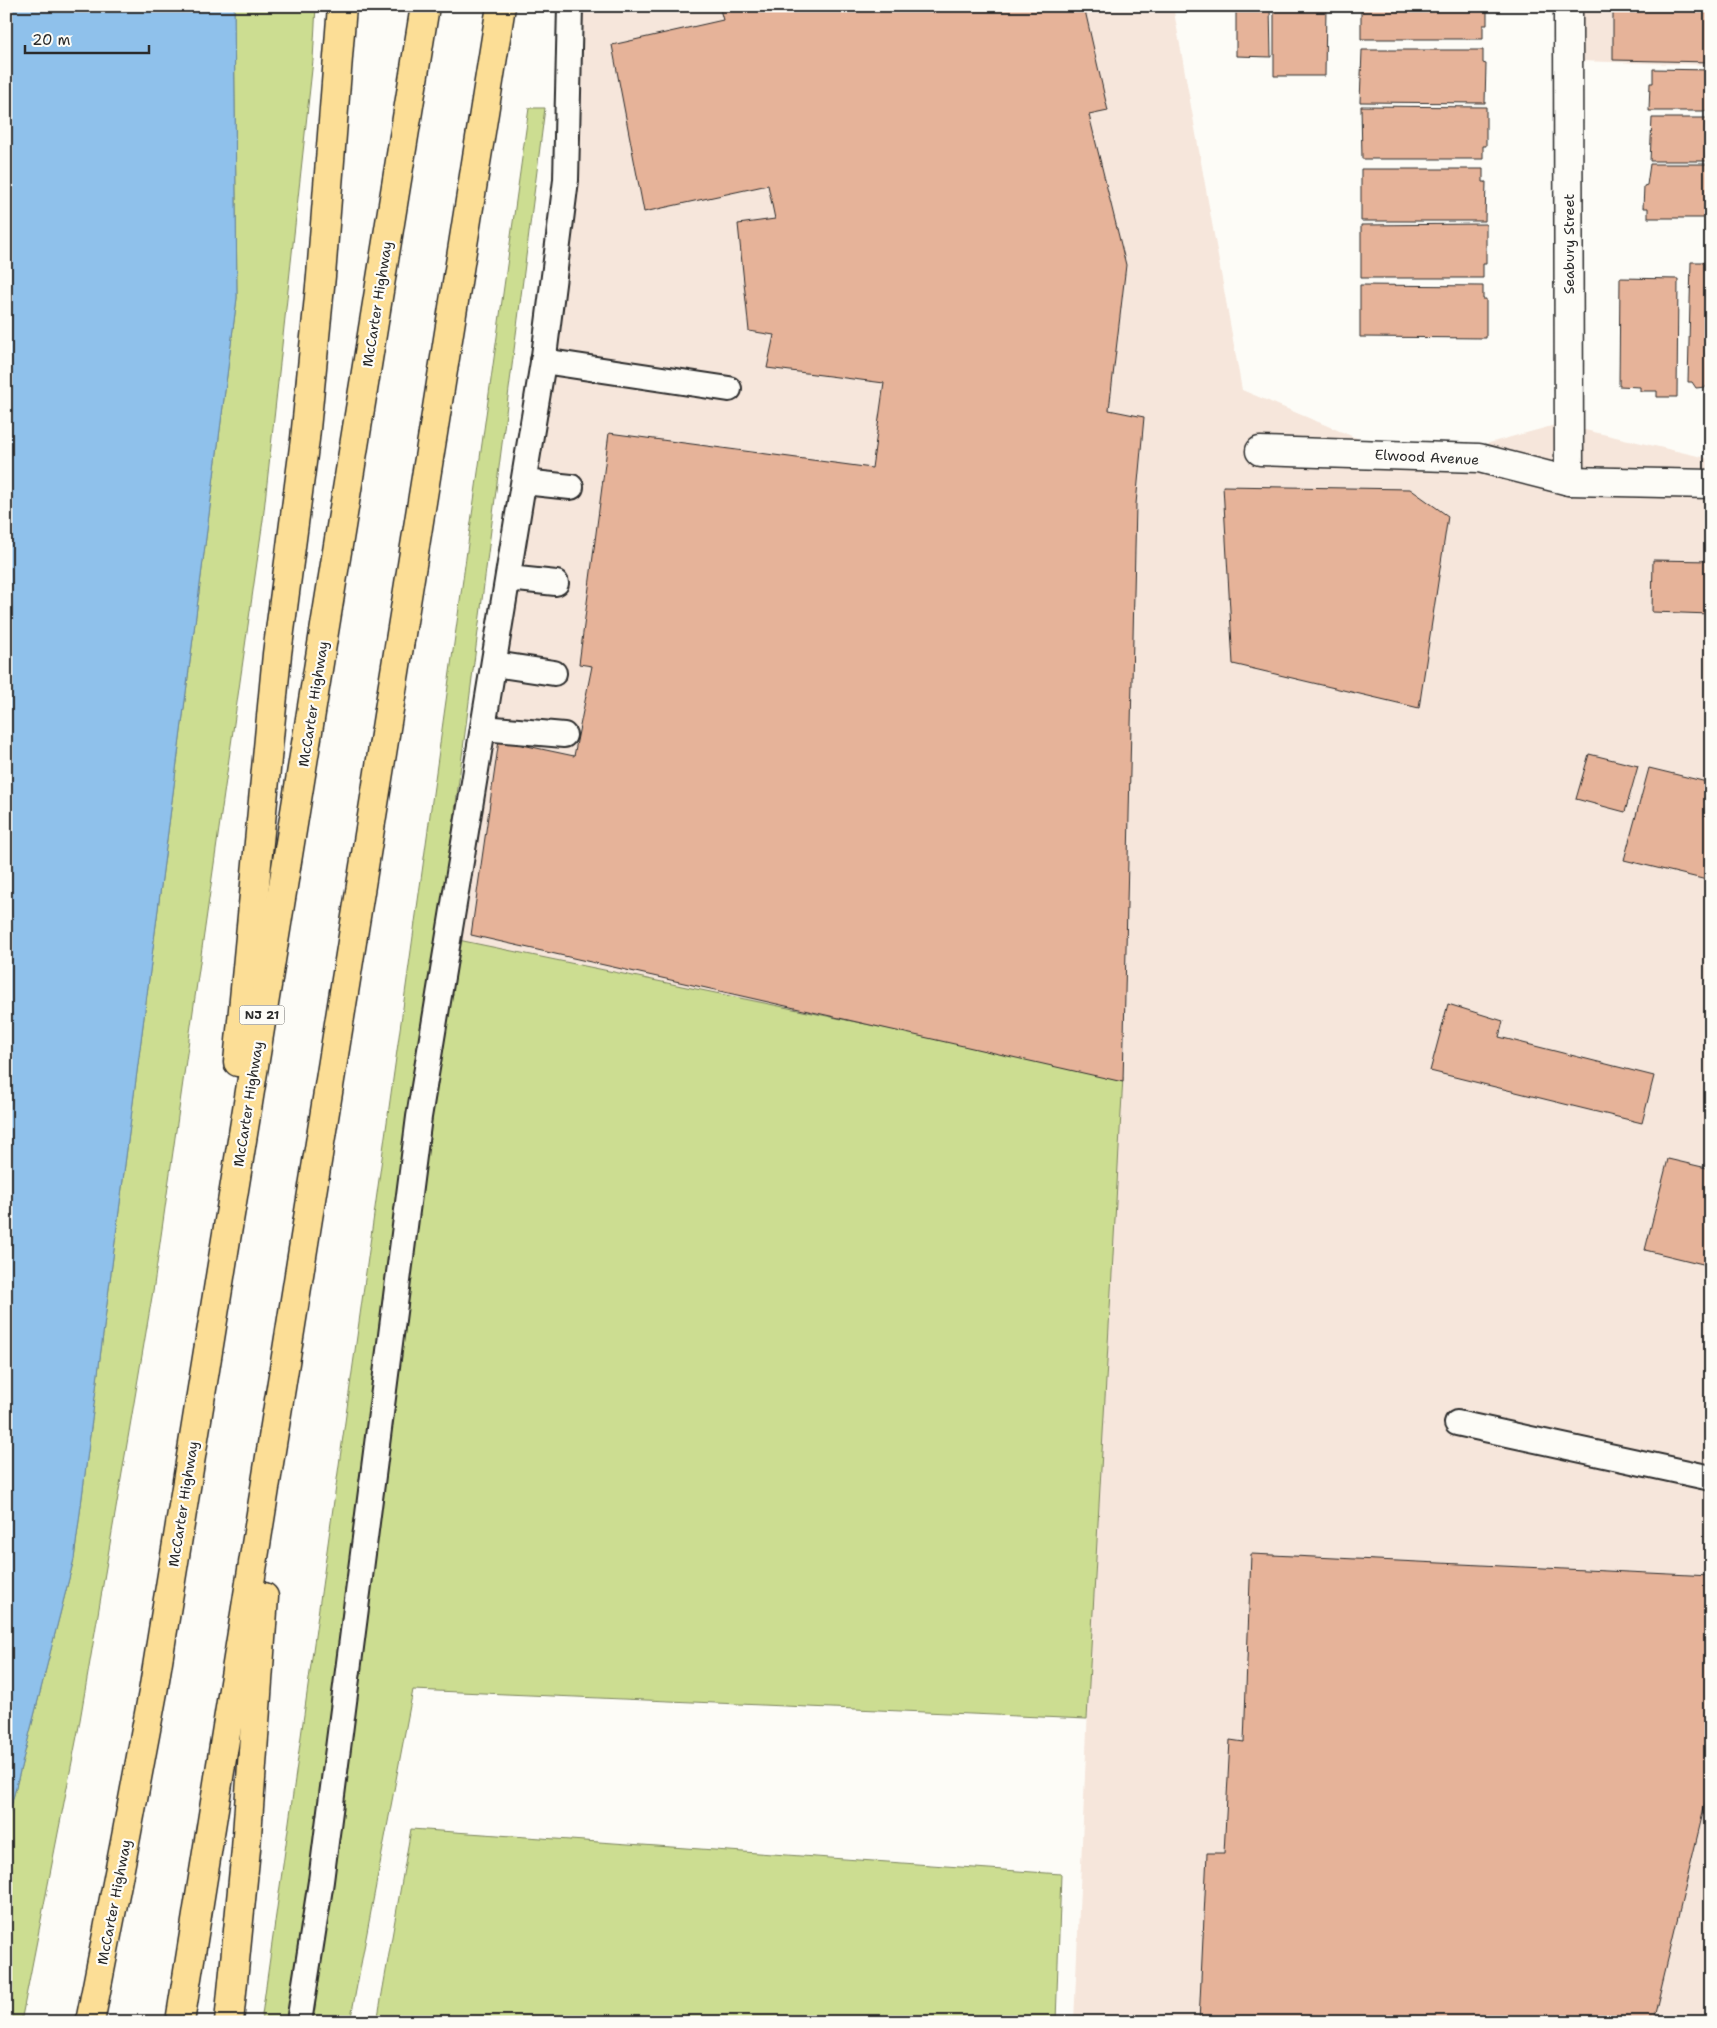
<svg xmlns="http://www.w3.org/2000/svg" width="1717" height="2028" font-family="'Shantell Sans',sans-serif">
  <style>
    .built { fill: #f6e6db }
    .green { fill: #ccdd91; stroke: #7c845e }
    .water { fill: #8fc1eb; stroke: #67859e }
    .building { fill: #e6b399; stroke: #2b2b2b }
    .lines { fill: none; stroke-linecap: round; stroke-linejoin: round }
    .lane-casing { stroke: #2b2b2b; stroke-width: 28 }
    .street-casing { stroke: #2b2b2b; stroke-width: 31 }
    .highway-casing { stroke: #2b2b2b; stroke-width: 31 }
    .lane { stroke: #fdfcf7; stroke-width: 24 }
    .street { stroke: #fdfcf7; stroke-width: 28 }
    .highway { stroke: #fcde96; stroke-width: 28 }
    .labels { text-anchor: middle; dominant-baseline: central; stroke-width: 4.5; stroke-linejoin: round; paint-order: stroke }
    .shield { fill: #fdfcf7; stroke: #6a6a68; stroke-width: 1 }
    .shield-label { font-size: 12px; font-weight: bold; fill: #2b2b2b }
    .street-label { font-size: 14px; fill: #2b2b2b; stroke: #fdfcf7 }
  </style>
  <rect width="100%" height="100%" fill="#fdfcf7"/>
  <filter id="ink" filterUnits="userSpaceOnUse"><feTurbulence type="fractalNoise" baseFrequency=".02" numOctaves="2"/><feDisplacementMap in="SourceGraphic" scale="10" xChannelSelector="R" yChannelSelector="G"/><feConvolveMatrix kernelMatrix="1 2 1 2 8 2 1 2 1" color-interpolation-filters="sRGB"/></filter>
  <g filter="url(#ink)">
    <g class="built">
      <polygon points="563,6 1173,6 1242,390 1416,463 1559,424 1711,459 1711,2022 1074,2022 1116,1078 458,940 547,266"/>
      <polygon points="1579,6 1711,6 1711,65 1578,61"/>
    </g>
    <g class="green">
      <polygon points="234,6 316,6 313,60 263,520 154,1285 79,1726 21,2022 6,2022 6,1826 74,1559 237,298"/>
      <polygon points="529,108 545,108 439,936 1123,1077 1087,1719 413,1690 350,2022 261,2022"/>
      <polygon points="411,1829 1061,1874 1056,2022 377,2022"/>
    </g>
    <polygon class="water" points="6,6 234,6 237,298 74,1559 6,1826"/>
    <g class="building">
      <polygon points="719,6 1084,6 1108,111 1089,115 1126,265 1109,410 1144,417 1136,504 1123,1082 471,935 499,740 574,756 592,666 579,664 609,433 872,468 884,383 767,368 774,335 749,331 738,224 775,219 768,185 644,212 612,45 723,20"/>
      <polygon points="1230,6 1270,6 1271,57 1236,56 1236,9 1230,10"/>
      <polygon points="1274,6 1326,6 1325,76 1274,76"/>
      <polygon points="1361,6 1487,6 1487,25 1483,25 1483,39 1361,39"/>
      <polygon points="1613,6 1711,6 1711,62 1613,60"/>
      <polygon points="1362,50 1483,50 1483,63 1486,64 1485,103 1360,102"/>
      <polygon points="1653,69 1711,70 1711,111 1649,111 1650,83 1653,83"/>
      <polygon points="1361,106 1486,107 1486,146 1483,146 1483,159 1362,159"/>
      <polygon points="1652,118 1711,118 1711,161 1650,161"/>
      <polygon points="1650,164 1711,164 1711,218 1648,218 1648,208 1643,208 1644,186 1647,185"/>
      <polygon points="1361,169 1483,169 1483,182 1486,182 1485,221 1361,221"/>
      <polygon points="1486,224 1486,264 1483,264 1483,278 1361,278 1361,225"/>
      <polygon points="1691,262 1711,262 1711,382 1706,387 1696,388 1692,382 1688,382"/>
      <polygon points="1620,278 1678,279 1677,397 1657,397 1657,391 1640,391 1640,387 1619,386"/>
      <polygon points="1360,285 1483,286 1483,299 1486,299 1486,338 1360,337"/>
      <polygon points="1223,486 1410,489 1448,516 1419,708 1233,664"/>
      <polygon points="1653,560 1711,561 1711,614 1652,612"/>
      <polygon points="1589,754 1638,766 1625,812 1576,799"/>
      <polygon points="1649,768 1711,783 1711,881 1624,860"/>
      <polygon points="1448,1004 1503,1021 1499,1037 1654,1076 1642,1123 1430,1071"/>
      <polygon points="1668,1159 1711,1169 1711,1266 1645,1250"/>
      <polygon points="1251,1554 1711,1576 1711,1779 1653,2022 1199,2022 1207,1853 1224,1853 1230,1740 1244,1742"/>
    </g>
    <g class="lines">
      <g class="lane-casing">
        <g id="lane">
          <polyline points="543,361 729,389"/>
          <polyline points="524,482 571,487"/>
          <polyline points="508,578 556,583"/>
          <polyline points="494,664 554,673"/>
          <polyline points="483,728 564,735"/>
          <polyline points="1457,1423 1711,1478"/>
          <polyline points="299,2022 321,1881 419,1117 544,356 566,180 570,6"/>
        </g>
      </g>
      <g class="street-casing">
        <g id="street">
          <polyline points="1568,6 1569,481"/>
          <polyline points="1260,451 1479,458 1569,481 1711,484"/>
        </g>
      </g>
      <g class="highway-casing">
        <g id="highway">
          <polyline points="238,1062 277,654 305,439 321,276 342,6"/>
          <polyline points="90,2022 126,1837 153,1692 425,6"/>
          <polyline points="180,2022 501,6"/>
          <polyline points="229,2022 246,1849 264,1597"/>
        </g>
      </g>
      <use href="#lane" class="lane"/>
      <use href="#street" class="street"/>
      <use href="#highway" class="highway"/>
    </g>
  </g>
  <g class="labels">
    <rect class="shield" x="239.5" y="1005.5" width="45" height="19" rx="4"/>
    <g class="shield-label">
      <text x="262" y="1015">NJ 21</text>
    </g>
    <g class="street-label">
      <text transform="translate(1569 244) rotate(-90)">Seabury Street</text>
      <text transform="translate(377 304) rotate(-81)">McCarter Highway</text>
      <text transform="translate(1427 457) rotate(3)">Elwood Avenue</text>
      <text transform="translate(313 704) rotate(-81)">McCarter Highway</text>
      <text transform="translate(248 1104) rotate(-81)">McCarter Highway</text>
      <text transform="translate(183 1504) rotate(-81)">McCarter Highway</text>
      <text transform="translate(114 1902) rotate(-79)">McCarter Highway</text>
    </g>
  </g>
  <rect width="1717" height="2028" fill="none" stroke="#fdfcf7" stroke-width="25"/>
  <rect x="12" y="12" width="1692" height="2003" fill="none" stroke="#2b2b2b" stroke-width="2" filter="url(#ink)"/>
  <path d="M25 45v8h124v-8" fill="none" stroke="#2b2b2b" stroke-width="2.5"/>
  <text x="32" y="45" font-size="15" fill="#2b2b2b" stroke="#fdfcf7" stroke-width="4" paint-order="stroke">20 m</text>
</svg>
